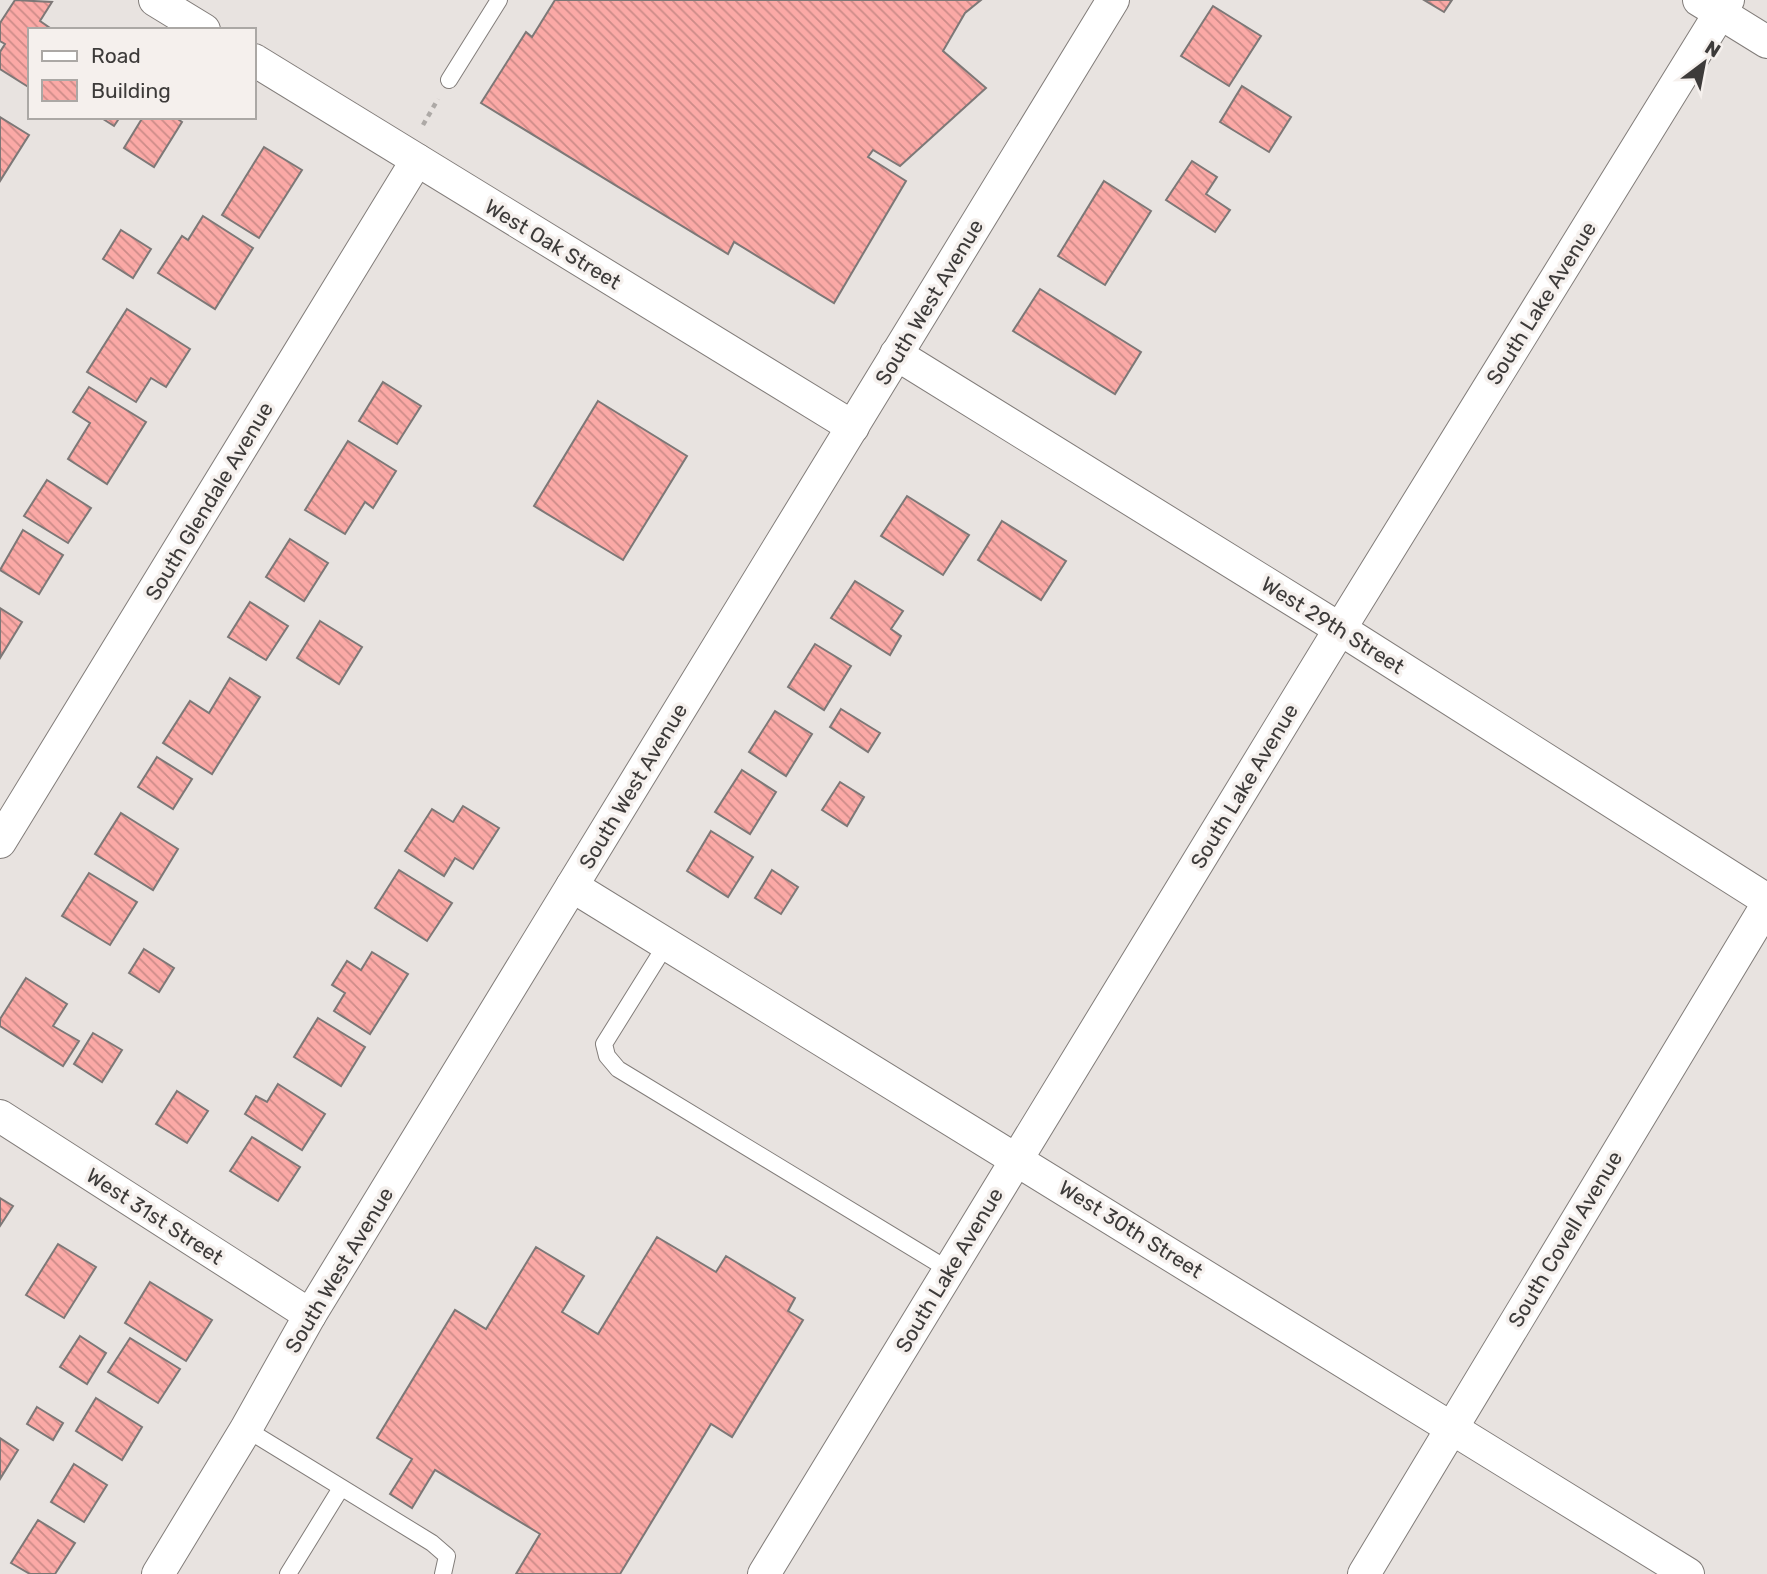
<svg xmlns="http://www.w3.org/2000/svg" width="1767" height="1574" font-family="Rubik,sans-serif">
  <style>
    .building { fill: url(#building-back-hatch); stroke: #7d7877; stroke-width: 2 }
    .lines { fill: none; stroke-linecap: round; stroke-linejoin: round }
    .service-casing { stroke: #827d7a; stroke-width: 18 }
    .minor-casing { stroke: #827d7a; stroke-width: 34 }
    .path { stroke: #ada9a6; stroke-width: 4.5; stroke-dasharray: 5 5; stroke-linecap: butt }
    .service { stroke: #fff; stroke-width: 16 }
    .minor { stroke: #fff; stroke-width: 32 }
    .labels { text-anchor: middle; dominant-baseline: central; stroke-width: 7; stroke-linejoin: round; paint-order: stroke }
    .street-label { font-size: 21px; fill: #3d3b3a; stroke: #f5f0ed }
  </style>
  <defs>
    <pattern id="building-back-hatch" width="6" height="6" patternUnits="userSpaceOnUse" patternTransform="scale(1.75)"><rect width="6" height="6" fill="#fba9a6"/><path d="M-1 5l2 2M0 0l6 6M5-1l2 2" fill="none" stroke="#cc8b88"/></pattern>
  </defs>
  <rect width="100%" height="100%" fill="#e8e3e0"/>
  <g class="building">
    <polygon points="15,0 52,2 40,21 53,30 30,30 30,88 0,69 0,52 5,44 0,41 0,23"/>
    <polygon points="555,0 981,0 965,13 943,51 986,88 900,166 873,150 868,157 906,181 834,303 734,242 728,254 481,103 526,32 532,37"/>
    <polygon points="1424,0 1452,0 1444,12"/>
    <polygon points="1213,6 1261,36 1229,86 1181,56"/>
    <polygon points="1242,86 1291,117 1269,152 1220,122"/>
    <polygon points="0,117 29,135 0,181"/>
    <polygon points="100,117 120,117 114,126"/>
    <polygon points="143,117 175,117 182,122 154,167 124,148"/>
    <polygon points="264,147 302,170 259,238 222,215"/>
    <polygon points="1192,161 1217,177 1206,194 1230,210 1215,232 1166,200"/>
    <polygon points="1104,181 1151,211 1105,285 1058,256"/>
    <polygon points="203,216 253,248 215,309 158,273 182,236 188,240"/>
    <polygon points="121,230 151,249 133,278 103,259"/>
    <polygon points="1040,289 1141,352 1115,394 1013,331"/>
    <polygon points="127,309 190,349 166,387 151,378 136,402 87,372"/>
    <polygon points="383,382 421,406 397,444 359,421"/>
    <polygon points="89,387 146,422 107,484 68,459 90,423 73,412"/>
    <polygon points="598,401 687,456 623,560 534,506"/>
    <polygon points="348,441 396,471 373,508 365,502 345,534 305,510"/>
    <polygon points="47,480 91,508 68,543 24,516"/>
    <polygon points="907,496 969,535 943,575 881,536"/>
    <polygon points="1002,521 1066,561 1041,600 978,560"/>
    <polygon points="23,530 63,555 39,594 0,570"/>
    <polygon points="290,539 328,563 304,601 266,577"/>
    <polygon points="855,581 903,611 891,629 901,636 890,655 831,618"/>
    <polygon points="250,602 288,626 266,660 228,637"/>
    <polygon points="0,608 22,622 0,658"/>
    <polygon points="320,621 362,647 339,684 297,658"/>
    <polygon points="815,644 851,666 824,710 788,687"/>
    <polygon points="230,678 260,697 212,774 163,743 190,701 209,713"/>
    <polygon points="841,709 880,733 868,752 830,727"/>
    <polygon points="775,711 812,734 786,776 749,752"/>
    <polygon points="157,757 192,779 173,809 138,787"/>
    <polygon points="742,770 776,792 750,834 715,812"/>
    <polygon points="840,782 864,797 847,826 822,810"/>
    <polygon points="463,806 499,828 473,869 455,858 444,876 405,851 432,809 453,822"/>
    <polygon points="121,813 178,849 153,890 95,854"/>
    <polygon points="711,831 753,857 728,897 687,871"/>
    <polygon points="399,870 452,903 427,941 375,908"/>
    <polygon points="772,870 798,887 781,914 755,898"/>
    <polygon points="89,873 137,902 110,945 62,916"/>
    <polygon points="144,949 174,968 159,992 129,973"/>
    <polygon points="372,952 408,974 370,1034 334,1011 345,993 332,985 347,961 361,970"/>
    <polygon points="26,978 67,1004 53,1026 79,1041 63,1066 0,1026 0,1019"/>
    <polygon points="318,1018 365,1047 341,1086 294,1057"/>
    <polygon points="93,1033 122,1050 102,1082 74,1064"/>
    <polygon points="278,1084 325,1114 302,1150 245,1114 256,1096 267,1102"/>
    <polygon points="177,1091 208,1111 187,1143 156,1124"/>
    <polygon points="252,1137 300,1167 278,1201 230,1171"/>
    <polygon points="0,1198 13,1206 0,1226"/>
    <polygon points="657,1237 716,1272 726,1256 795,1298 788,1311 803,1320 732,1437 711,1424 620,1574 516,1574 540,1534 435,1470 412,1508 390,1494 412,1459 377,1438 455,1310 486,1329 536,1247 584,1276 562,1312 598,1334"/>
    <polygon points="58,1244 96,1267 64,1318 26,1295"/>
    <polygon points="150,1282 212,1320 186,1361 125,1323"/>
    <polygon points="80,1336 106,1353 87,1384 60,1367"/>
    <polygon points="130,1338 180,1369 158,1403 108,1372"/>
    <polygon points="96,1398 142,1427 122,1460 76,1431"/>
    <polygon points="37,1407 63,1423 53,1440 27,1424"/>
    <polygon points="0,1438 18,1450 0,1479"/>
    <polygon points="74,1464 107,1485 84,1522 51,1502"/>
    <polygon points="38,1520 75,1543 55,1574 30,1574 11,1563"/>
  </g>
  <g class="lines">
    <g class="service-casing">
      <g id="service">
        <polyline points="449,80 499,0"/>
        <polyline points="667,943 604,1044 607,1056 618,1069 949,1270"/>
        <polyline points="246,1429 432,1543 447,1556 443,1574"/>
        <polyline points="288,1574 341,1488"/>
      </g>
    </g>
    <g class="minor-casing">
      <g id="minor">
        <polyline points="155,0 204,30"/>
        <polyline points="1699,0 1767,42"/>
        <polyline points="254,60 853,427"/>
        <polyline points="896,354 1340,629 1767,900"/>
        <polyline points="0,842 417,160"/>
        <polyline points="572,886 1688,1574"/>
        <polyline points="0,1116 310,1315"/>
        <polyline points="158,1574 246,1429 310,1315 1113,0"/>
        <polyline points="764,1574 1340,629 1728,0"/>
        <polyline points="1364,1574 1767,905"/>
      </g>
    </g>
    <polyline class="path" points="423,125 438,99"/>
    <use href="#service" class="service"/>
    <use href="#minor" class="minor"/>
  </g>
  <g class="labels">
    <g class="street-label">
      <text transform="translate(553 244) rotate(31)">West Oak Street</text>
      <text transform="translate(929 302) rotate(-59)">South West Avenue</text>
      <text transform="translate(1541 303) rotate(-58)">South Lake Avenue</text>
      <text transform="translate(209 501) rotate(-59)">South Glendale Avenue</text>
      <text transform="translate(1333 625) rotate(32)">West 29th Street</text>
      <text transform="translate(633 786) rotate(-59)">South West Avenue</text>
      <text transform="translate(1244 786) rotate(-59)">South Lake Avenue</text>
      <text transform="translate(155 1216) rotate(33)">West 31st Street</text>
      <text transform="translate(1131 1229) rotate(32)">West 30th Street</text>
      <text transform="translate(1565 1239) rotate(-59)">South Covell Avenue</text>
      <text transform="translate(339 1270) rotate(-59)">South West Avenue</text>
      <text transform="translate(949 1270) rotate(-59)">South Lake Avenue</text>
    </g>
  </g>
  <rect x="28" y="28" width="228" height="91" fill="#f5f0ed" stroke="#aba8a5" stroke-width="2"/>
  <rect x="42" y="51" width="35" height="10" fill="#ffffff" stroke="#aba8a5" stroke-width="2"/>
  <text x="91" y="63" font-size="21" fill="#3d3b3a">Road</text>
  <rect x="42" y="80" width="35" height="21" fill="url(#building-back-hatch)" stroke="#aba8a5" stroke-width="2"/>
  <text x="91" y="98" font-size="21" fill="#3d3b3a">Building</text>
  <g transform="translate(1704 63) rotate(32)" stroke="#f5f0ed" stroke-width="5" paint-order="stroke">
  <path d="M0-5L12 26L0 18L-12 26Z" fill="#3d3b3a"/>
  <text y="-10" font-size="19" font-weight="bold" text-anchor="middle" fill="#3d3b3a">N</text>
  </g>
</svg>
